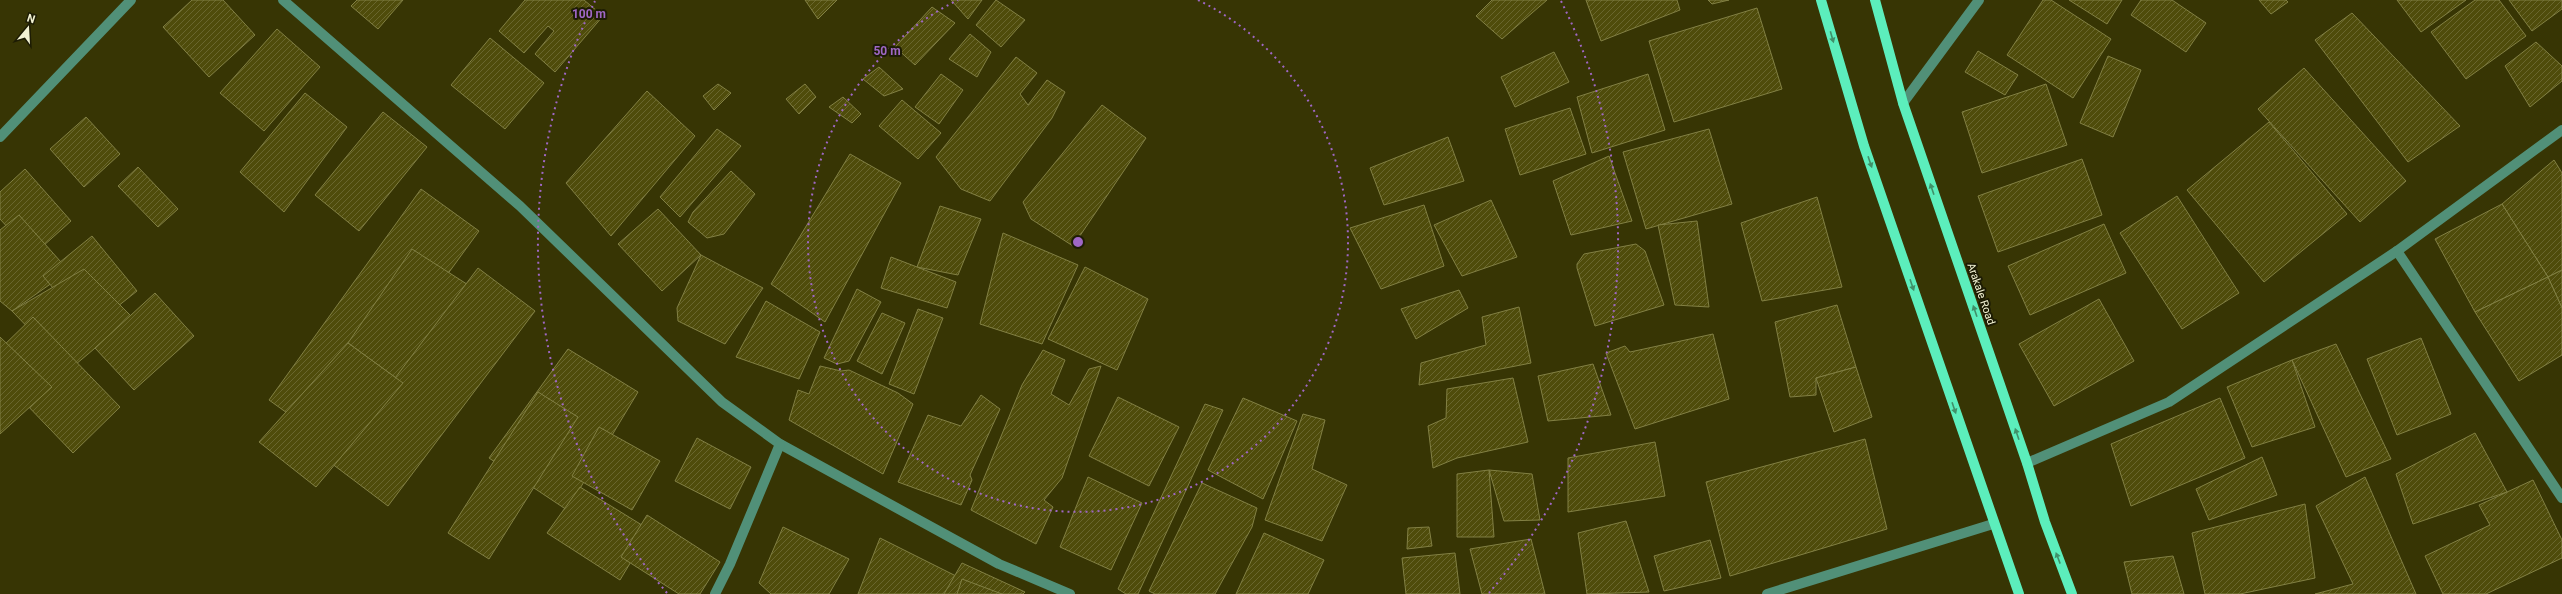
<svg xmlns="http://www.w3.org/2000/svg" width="2562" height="594" font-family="Roboto,sans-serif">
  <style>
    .building { fill: url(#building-hatch); stroke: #828044 }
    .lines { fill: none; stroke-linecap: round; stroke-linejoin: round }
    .minor { stroke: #519078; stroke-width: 10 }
    .major { stroke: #5ceebc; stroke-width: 10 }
    .oneway { fill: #409069 }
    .ring { fill: none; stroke: #9f67c5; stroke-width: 2; stroke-dasharray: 2 4 }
    .labels { text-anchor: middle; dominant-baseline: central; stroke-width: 4; stroke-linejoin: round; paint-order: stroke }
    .street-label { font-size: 11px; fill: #f2f2d3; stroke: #1d1c04 }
    .centre { fill: #9f67c5; stroke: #1d1c04; stroke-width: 2 }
    .ring-label { font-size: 12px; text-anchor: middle; font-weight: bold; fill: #9f67c5; stroke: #1d1c04; stroke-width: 4; stroke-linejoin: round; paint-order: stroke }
  </style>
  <defs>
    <pattern id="building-hatch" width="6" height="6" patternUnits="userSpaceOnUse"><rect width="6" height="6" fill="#4f4c0b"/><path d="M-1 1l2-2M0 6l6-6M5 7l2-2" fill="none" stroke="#69662e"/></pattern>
  </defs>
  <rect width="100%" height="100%" fill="#373504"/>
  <g class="building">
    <polygon points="192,0 223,0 255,35 209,77 163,27"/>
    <polygon points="357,0 403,0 378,29 351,6"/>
    <polygon points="525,0 584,0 603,16 555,72 535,54 554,31 548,26 524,53 499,31"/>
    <polygon points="805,0 837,0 818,19"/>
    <polygon points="951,0 982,0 968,19"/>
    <polygon points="996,0 1025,20 1001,47 976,25"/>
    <polygon points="1492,0 1547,0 1502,39 1476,16"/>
    <polygon points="1586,0 1677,0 1680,10 1601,41"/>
    <polygon points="1708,0 1729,0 1712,4"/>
    <polygon points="2043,0 2051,0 2111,39 2073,98 2007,55"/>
    <polygon points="2069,0 2122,0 2107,24"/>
    <polygon points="2141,0 2172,0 2206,23 2186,52 2131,15"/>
    <polygon points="2259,0 2286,0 2288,2 2271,14"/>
    <polygon points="2397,0 2466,0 2421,32"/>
    <polygon points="2475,0 2499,0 2526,36 2466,79 2431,32"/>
    <polygon points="2509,0 2562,0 2562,9 2532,31"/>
    <polygon points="932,7 955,23 915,65 895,47"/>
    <polygon points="1757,8 1782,89 1674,122 1649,41"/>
    <polygon points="2352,13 2460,126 2408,162 2315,40"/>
    <polygon points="277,29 320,67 264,131 220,93"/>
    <polygon points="970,34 991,52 977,77 949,59"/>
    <polygon points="490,38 544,83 505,129 451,85"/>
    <polygon points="2536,42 2562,66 2562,81 2530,107 2505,66"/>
    <polygon points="1978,51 2018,75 2005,95 1965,72"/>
    <polygon points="1554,52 1569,82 1515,107 1501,77"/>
    <polygon points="2108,56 2141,70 2113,137 2080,123"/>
    <polygon points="1016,57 1037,73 1020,94 1028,105 1047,80 1065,92 1052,118 990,201 961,189 936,157"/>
    <polygon points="879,67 903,89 884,96 863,79"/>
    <polygon points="2304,68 2406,181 2360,222 2258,109"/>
    <polygon points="941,74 963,90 939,124 915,107"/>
    <polygon points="1648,74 1665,130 1592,153 1577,97"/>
    <polygon points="718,84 731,93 714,110 703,96"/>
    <polygon points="805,84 816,97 799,114 786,99"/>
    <polygon points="2046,84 2067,145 1982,173 1962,112"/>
    <polygon points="647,91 695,136 611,236 566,183"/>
    <polygon points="305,93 347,127 284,212 240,172"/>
    <polygon points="843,97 861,114 852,123 829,107"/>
    <polygon points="902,100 941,133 918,159 879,126"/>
    <polygon points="1102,105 1146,138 1073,246 1031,219 1023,202"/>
    <polygon points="1570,108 1586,154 1520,175 1505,129"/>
    <polygon points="383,112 427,147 359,231 315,195"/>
    <polygon points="86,117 120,154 84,187 50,149"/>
    <polygon points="2269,122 2347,214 2264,282 2187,190"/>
    <polygon points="717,129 741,146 680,217 660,197"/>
    <polygon points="1709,129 1732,204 1646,229 1623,152"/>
    <polygon points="1448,137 1464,181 1384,205 1370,168"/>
    <polygon points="850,154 901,183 825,322 771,284"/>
    <polygon points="1609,156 1632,221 1571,235 1553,181"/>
    <polygon points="2082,159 2102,215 1998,252 1978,196"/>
    <polygon points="2554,160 2562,173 2562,270 2548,277 2502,204"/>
    <polygon points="138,167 178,209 158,227 118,186"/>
    <polygon points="25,169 71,221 33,255 0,219 0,192"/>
    <polygon points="731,171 755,194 724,234 707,238 688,222 693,212"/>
    <polygon points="421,189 479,231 326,441 269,400"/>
    <polygon points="2177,196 2239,293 2182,329 2120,233"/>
    <polygon points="1817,197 1842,287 1762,301 1741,223"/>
    <polygon points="1491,200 1517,257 1462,276 1434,225"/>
    <polygon points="2502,204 2548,277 2475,312 2435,239"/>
    <polygon points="1424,205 1444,266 1381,289 1350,228"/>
    <polygon points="940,206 981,219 958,275 917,267"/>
    <polygon points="658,209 701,255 662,291 618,244"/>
    <polygon points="19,215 69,271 12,311 0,301 0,230"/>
    <polygon points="1697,221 1709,307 1675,305 1658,225"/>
    <polygon points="2104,224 2126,273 2030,315 2008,266"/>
    <polygon points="1003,233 1078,265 1042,344 980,324"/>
    <polygon points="92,236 137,291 88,330 43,276"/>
    <polygon points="1636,244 1645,251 1664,305 1595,326 1577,268 1577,264 1584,254"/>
    <polygon points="412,249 473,288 403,383 348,343"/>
    <polygon points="701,255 763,288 725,344 678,321 677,308"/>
    <polygon points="891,257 956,282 947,308 881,288"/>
    <polygon points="1085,267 1148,299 1117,370 1048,339"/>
    <polygon points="478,268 535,311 388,506 331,463"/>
    <polygon points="84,269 132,317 69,370 12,311"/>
    <polygon points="2562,270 2562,308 2548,277"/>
    <polygon points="2548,277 2562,308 2562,355 2519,381 2475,312"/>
    <polygon points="857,289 881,302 849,361 837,364 824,358"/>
    <polygon points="1459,290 1468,308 1416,339 1401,309"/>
    <polygon points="155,293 194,336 134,390 95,348"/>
    <polygon points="2099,299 2134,361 2054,406 2019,344"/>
    <polygon points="766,301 820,332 799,379 736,357"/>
    <polygon points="1837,305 1856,367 1816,378 1816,395 1790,397 1775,322"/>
    <polygon points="1519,307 1531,363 1419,385 1421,363 1486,345 1482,317"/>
    <polygon points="918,309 943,318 914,394 889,384"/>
    <polygon points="882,313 905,323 882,374 857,361"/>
    <polygon points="33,317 120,407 73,453 0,377 0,349"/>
    <polygon points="1713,334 1729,399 1635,429 1606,353 1625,346 1630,352"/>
    <polygon points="0,337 52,387 0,434"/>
    <polygon points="2421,338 2451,414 2397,435 2367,359"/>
    <polygon points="348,343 403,383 316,487 259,442"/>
    <polygon points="2336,344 2391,459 2346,477 2292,360"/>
    <polygon points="568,349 638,392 567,510 489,458"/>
    <polygon points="1043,350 1065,360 1051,394 1069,405 1089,369 1101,366 1062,478 1044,500 1053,507 1036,544 971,510 1022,385"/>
    <polygon points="2292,360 2315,427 2252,447 2227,387"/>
    <polygon points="1593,364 1611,415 1548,421 1538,376"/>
    <polygon points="820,366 841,371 849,370 898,393 913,404 883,474 789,420 798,390 809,394"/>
    <polygon points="1856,367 1872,417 1834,432 1816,378"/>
    <polygon points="1513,378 1528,442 1457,458 1433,468 1428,426 1446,418 1447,389"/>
    <polygon points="538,392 578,417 489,559 448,533"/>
    <polygon points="981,395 1000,409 970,475 972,480 961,505 898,482 928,415 961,426"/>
    <polygon points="1118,397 1179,427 1149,486 1089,456"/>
    <polygon points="1243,398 1297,421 1263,499 1208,470"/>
    <polygon points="2220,398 2245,458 2131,506 2111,444"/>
    <polygon points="1205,404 1223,410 1138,594 1126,594 1118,589"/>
    <polygon points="1303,414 1325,420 1312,469 1347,485 1322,541 1265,520"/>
    <polygon points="599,427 660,461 632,510 572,476"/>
    <polygon points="2475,433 2507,492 2413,524 2396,474"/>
    <polygon points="697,438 751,467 730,509 675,481"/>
    <polygon points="1865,439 1887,529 1730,576 1706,482"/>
    <polygon points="1655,442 1665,496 1568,512 1568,458"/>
    <polygon points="2262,457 2277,495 2209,520 2196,489"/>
    <polygon points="1489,470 1532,474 1540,520 1504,521"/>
    <polygon points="1489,470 1494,537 1457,537 1457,474"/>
    <polygon points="1088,477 1142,503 1111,570 1060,547"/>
    <polygon points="2365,477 2416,594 2315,594 2353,584 2316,506"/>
    <polygon points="2533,480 2562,540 2562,558 2486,594 2443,594 2425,556 2490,525 2479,505"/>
    <polygon points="1202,483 1257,508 1252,527 1215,594 1155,594 1149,591"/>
    <polygon points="580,487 650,530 620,580 547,533"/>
    <polygon points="2305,504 2315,578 2240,594 2205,594 2192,533"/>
    <polygon points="647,515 720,562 700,594 679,594 621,557"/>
    <polygon points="1626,521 1649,592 1587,594 1578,533"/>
    <polygon points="783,527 849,559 829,594 771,594 759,583"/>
    <polygon points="1429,527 1432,546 1407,549 1408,528"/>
    <polygon points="1264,533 1324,560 1308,594 1236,594"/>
    <polygon points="880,538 962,579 957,594 858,594"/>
    <polygon points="1531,539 1545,594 1482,594 1470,549"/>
    <polygon points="1710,540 1721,578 1664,591 1654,556"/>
    <polygon points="1455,553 1460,594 1406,594 1402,558"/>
    <polygon points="2173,556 2184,594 2132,594 2124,562"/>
    <polygon points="962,563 1025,592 1023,594 944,594"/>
    <polygon points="962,579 1002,594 957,594"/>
  </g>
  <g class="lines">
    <g class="minor">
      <polyline points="283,0 520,206 722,402 780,444 999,564 1070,594"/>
      <polyline points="1903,103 1979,0"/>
      <polyline points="0,137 131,0"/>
      <polyline points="2397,251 2562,498"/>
      <polyline points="2027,463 2169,402 2397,251 2562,130"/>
      <polyline points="715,594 730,564 780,444"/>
      <polyline points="1767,594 1993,524"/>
    </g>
    <g class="major">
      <polyline points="1821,0 1864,146 2019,594"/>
      <polyline points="1875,0 1903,103 2027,463 2045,522 2072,594"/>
    </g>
  </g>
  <defs><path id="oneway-solid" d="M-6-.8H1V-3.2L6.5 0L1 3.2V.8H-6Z"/></defs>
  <g class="oneway">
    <use href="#oneway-solid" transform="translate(1832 37) rotate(74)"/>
    <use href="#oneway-solid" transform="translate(1870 162) rotate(71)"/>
    <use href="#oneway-solid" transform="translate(1932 189) rotate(-109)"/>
    <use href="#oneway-solid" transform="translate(1912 285) rotate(71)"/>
    <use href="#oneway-solid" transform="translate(1975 311) rotate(-109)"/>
    <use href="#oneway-solid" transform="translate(1954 408) rotate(71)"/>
    <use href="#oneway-solid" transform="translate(2017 434) rotate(-109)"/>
    <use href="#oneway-solid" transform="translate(2058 558) rotate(-111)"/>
  </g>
  <g class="ring">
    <path d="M1198 0A270 270 0 1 1 958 0"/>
    <path d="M667 593A540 540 0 0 1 595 1M1561 1A540 540 0 0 1 1489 593"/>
  </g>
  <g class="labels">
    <g class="street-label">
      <text transform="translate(1981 294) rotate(71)">Arakale Road</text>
    </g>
  </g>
  <circle cx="1078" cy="242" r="6" class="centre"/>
  <g class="ring-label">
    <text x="589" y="18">100 m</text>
    <text x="887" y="55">50 m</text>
  </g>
  <g transform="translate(28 28) rotate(18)" stroke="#1d1c04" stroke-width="3" paint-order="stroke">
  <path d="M0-3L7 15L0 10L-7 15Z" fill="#f2f2d3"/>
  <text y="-6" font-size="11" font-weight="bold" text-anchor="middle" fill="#f2f2d3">N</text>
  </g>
</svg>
